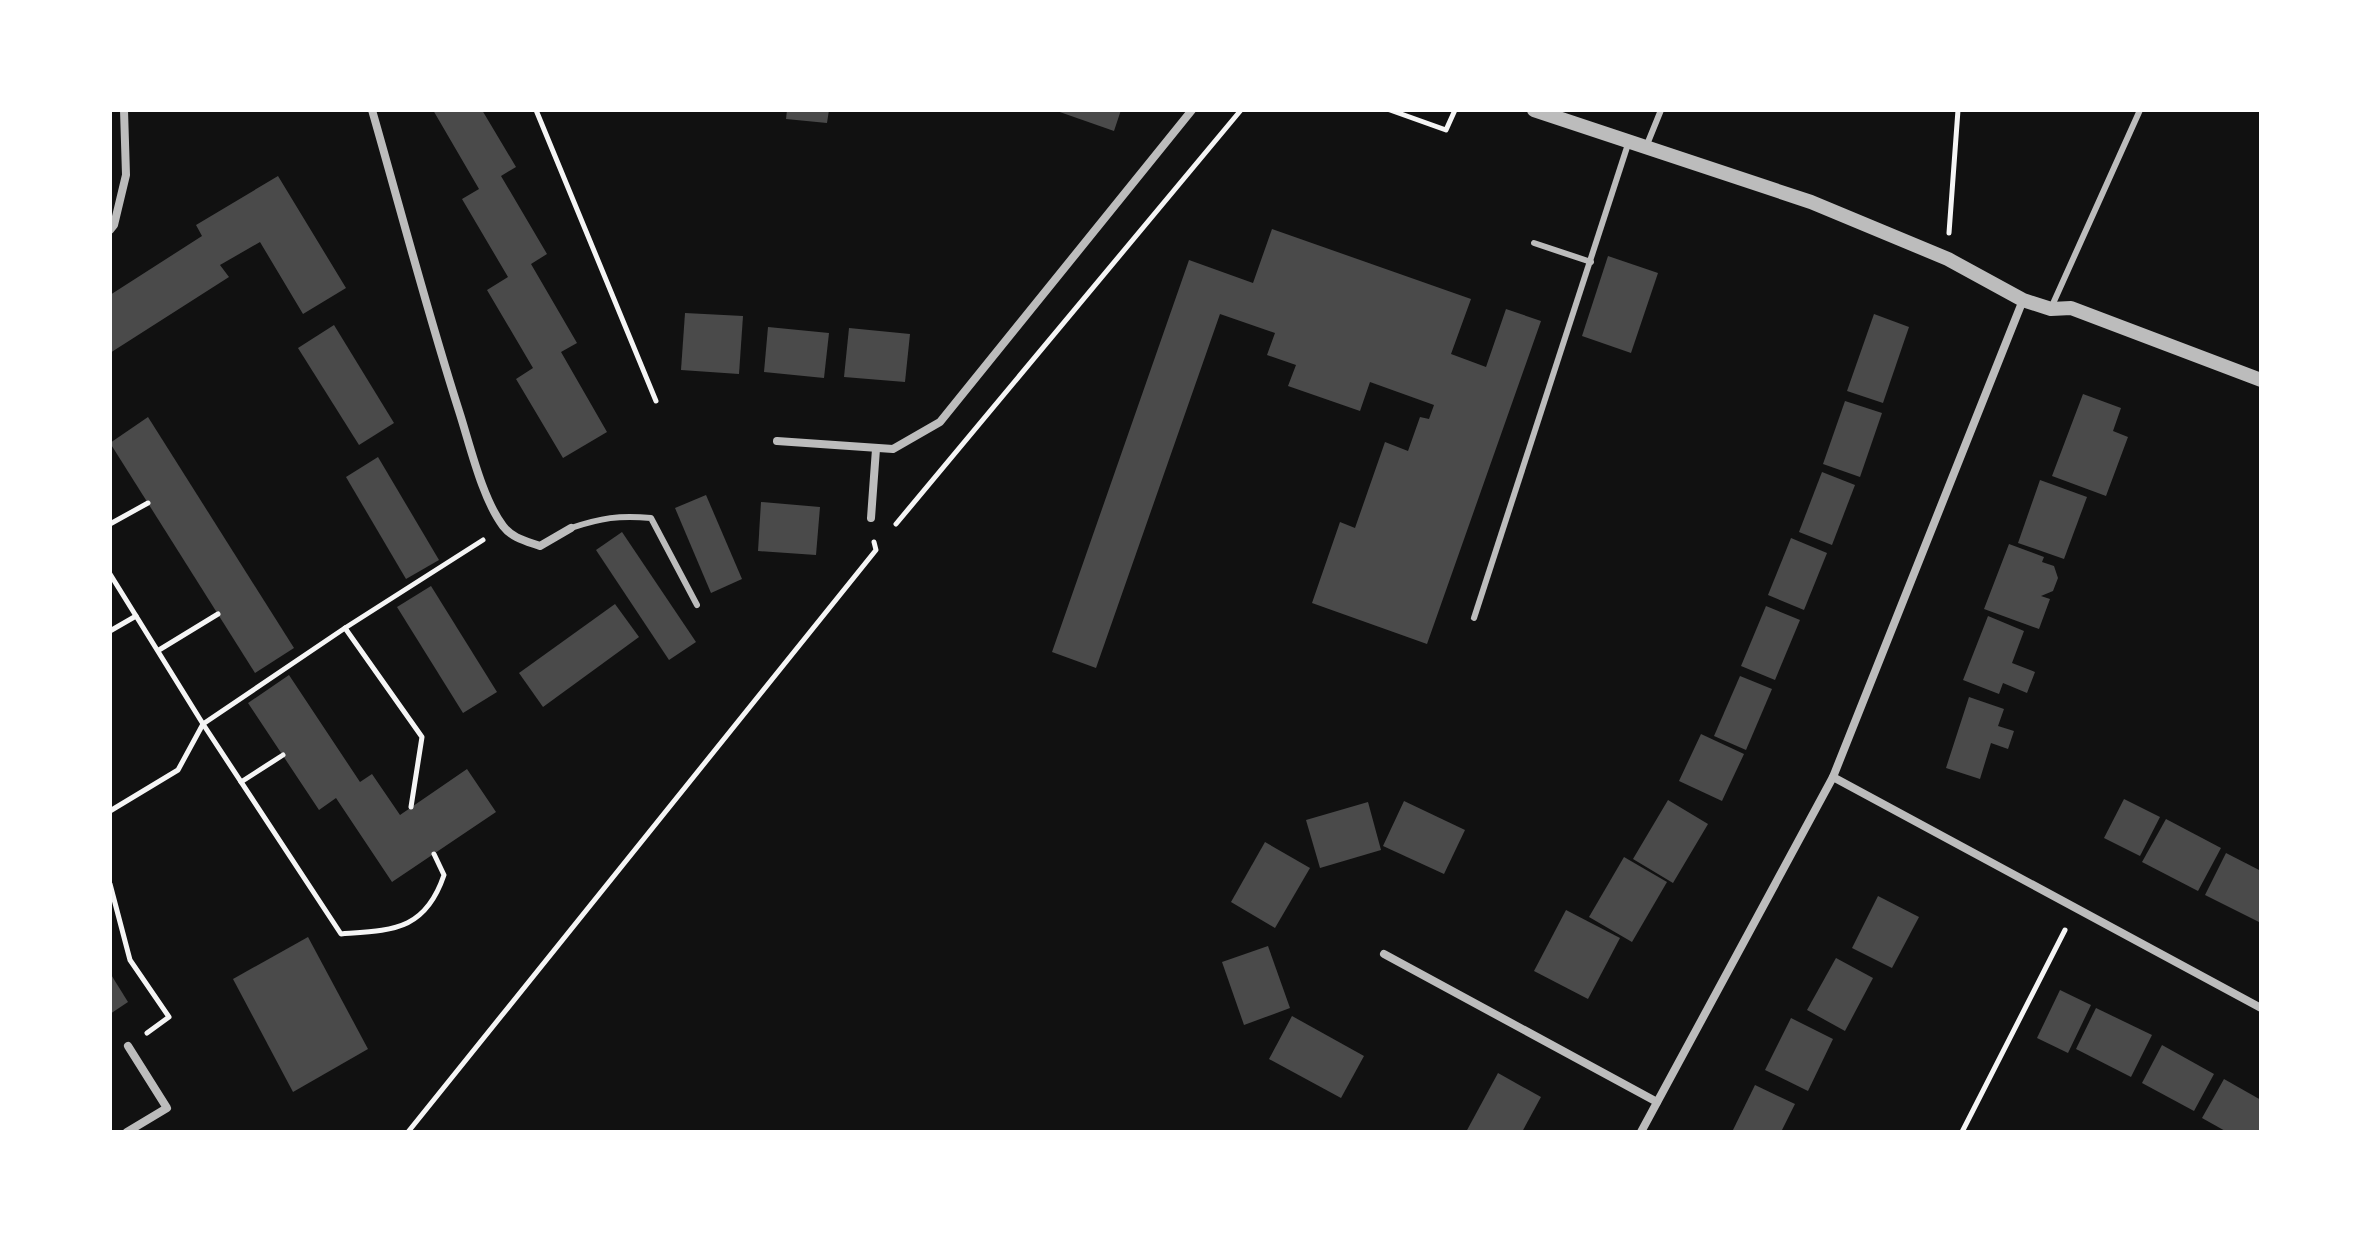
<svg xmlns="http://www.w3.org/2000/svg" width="2371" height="1242" font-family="Figtree,sans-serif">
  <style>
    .building { fill: #4a4a4a }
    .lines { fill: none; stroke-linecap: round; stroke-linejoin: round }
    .path { stroke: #f5f5f5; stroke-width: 5 }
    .service { stroke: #bcbcbc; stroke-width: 6 }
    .minor { stroke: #bcbcbc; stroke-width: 8 }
    .tertiary { stroke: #bcbcbc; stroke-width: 14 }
  </style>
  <rect width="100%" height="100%" fill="#111"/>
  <g class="building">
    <polygon points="433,110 482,110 516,167 501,176 547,254 531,264 577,343 561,352 607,432 563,458 516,379 533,368 487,290 508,277 462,199 479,189"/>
    <polygon points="787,110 829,110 827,123 786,119"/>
    <polygon points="1054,110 1121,110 1114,131"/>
    <polygon points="278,176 346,288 303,314 260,242 220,265 229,277 110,353 110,295 202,236 196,225"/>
    <polygon points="1272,229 1471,299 1451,354 1486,367 1506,309 1541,321 1427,644 1312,603 1340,522 1355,528 1385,442 1408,451 1420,417 1429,419 1434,405 1370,382 1360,411 1288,386 1296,365 1267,355 1275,333 1220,314 1096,668 1052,652 1189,260 1253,283"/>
    <polygon points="1608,256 1658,273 1631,353 1582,336"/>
    <polygon points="685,313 743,316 739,374 681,370"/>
    <polygon points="1874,314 1909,327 1883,403 1847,391"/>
    <polygon points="334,325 394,423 359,445 298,348"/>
    <polygon points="768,327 829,333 824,378 764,372"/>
    <polygon points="849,328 910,334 905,382 844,377"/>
    <polygon points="2083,394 2121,408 2113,431 2128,437 2106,496 2052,476"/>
    <polygon points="1845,401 1882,413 1860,477 1823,464"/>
    <polygon points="148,417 294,648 255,673 110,443"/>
    <polygon points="378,457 439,560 406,579 346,477"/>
    <polygon points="1822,472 1855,485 1832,545 1799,532"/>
    <polygon points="2040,480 2087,497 2064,559 2018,543"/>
    <polygon points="706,495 742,579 711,593 675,508"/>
    <polygon points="761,502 820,507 816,555 758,551"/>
    <polygon points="622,532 696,642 669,660 596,550"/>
    <polygon points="1791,538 1827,553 1804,610 1768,595"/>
    <polygon points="2009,544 2044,557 2042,562 2054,566 2058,578 2053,591 2041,596 2050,599 2039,629 1984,609"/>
    <polygon points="431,586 497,692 463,713 397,607"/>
    <polygon points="615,604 639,637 543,707 519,673"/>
    <polygon points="1766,606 1800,620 1775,680 1741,666"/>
    <polygon points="1988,616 2024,631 2012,663 2035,672 2027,693 2003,683 1999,694 1963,680"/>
    <polygon points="289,675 360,782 372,774 400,815 467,769 496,812 392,882 336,798 319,810 248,703"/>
    <polygon points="1740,676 1772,689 1746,750 1714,736"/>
    <polygon points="1969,697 2004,709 1998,726 2014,731 2008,749 1991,743 1980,779 1946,768"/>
    <polygon points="1701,734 1744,754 1722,801 1679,781"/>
    <polygon points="2124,799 2160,817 2140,856 2104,838"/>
    <polygon points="1668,800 1708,824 1673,883 1633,859"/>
    <polygon points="1404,801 1465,830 1444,874 1383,846"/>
    <polygon points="1368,802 1381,850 1320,868 1306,820"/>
    <polygon points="2166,819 2221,848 2198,891 2142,862"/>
    <polygon points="1265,842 1310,868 1275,928 1231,902"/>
    <polygon points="2226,853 2261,871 2261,923 2205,895"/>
    <polygon points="1624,857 1667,882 1632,942 1589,917"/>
    <polygon points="1878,896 1919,917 1892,968 1852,948"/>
    <polygon points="1566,910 1620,938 1588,999 1534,971"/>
    <polygon points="308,937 368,1049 293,1092 233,979"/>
    <polygon points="1268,946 1290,1008 1244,1025 1222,962"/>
    <polygon points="1836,958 1873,978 1845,1031 1807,1010"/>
    <polygon points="110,973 128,1002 110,1014"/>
    <polygon points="2060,990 2091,1005 2068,1053 2037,1038"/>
    <polygon points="2096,1008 2152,1035 2131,1077 2076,1049"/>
    <polygon points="1292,1016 1364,1056 1341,1098 1269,1059"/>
    <polygon points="1791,1018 1833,1039 1808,1091 1765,1070"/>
    <polygon points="2162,1045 2214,1074 2194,1111 2142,1083"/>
    <polygon points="1498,1073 1541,1097 1522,1132 1466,1132"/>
    <polygon points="2224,1079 2261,1100 2261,1132 2227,1132 2202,1118"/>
    <polygon points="1755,1085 1795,1104 1781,1132 1732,1132"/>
  </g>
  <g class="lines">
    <g class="path">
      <polyline points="536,110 656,401"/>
      <polyline points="1390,110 1446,130 1455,110"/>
      <polyline points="1949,233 1958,110"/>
      <polyline points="110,524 148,503"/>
      <polyline points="896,524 1241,110"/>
      <path d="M110 574 203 724 341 934C393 930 425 931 444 875L434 854"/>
      <polyline points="345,628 422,737 411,807"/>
      <polyline points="110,631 136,616"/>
      <polyline points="159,650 218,614"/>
      <polyline points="241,782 283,755"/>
      <polyline points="110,811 178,770 203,724 345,628 483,540"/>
      <polyline points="110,884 130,960 169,1017 147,1033"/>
      <polyline points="408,1132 876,550 874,542"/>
      <polyline points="1962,1132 2065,930"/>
    </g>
    <g class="service">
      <polyline points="1646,147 1661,110"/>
      <polyline points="1534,243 1591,262"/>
      <polyline points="2051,308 2140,110"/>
      <path d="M571 528C601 518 619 515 651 518L697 605"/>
      <polyline points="1474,618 1629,141"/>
    </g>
    <g class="minor">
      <path d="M372 110C401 211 427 311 459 411 470 445 482 498 503 526 512 538 526 541 540 546L571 528"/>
      <polyline points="110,230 114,225 126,175 124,110"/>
      <polyline points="777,441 893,449 940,422 1192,110"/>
      <polyline points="871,518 876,449"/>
      <polyline points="1833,777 2261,1008"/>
      <polyline points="1384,954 1657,1102"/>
      <polyline points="127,1132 167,1108 128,1046"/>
      <polyline points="1641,1132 1833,777 2023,300"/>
    </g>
    <polyline class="tertiary" points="1534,110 1811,202 1948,259 2023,300 2051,309 2071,308 2261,380"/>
  </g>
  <rect width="2371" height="1242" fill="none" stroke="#ffffff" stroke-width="224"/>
</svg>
